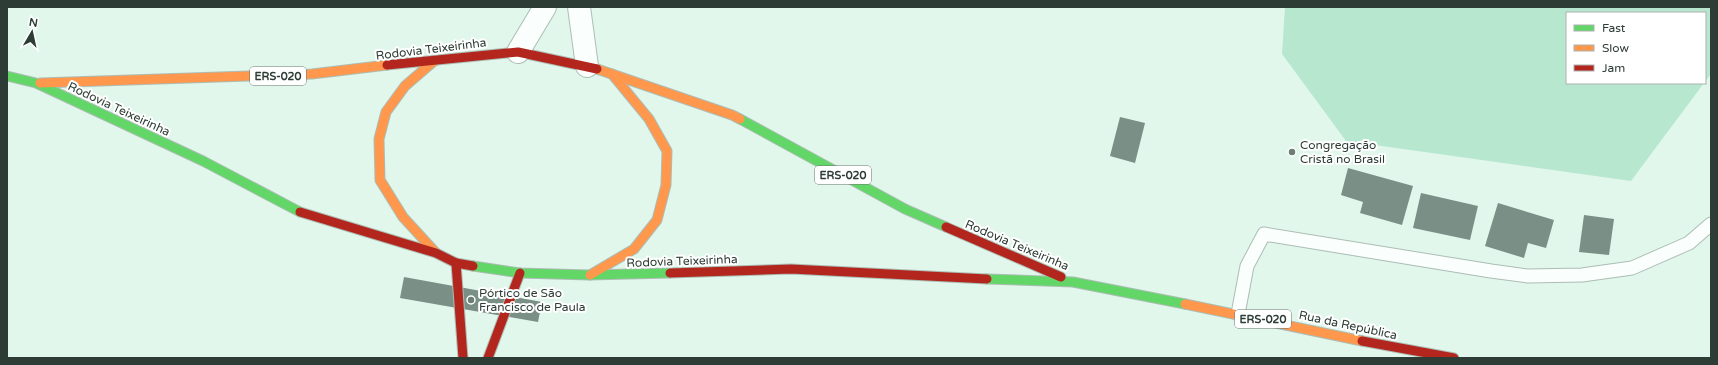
<svg xmlns="http://www.w3.org/2000/svg" width="1718" height="365" font-family="'Varela Round',sans-serif">
  <style>
    .green { fill: #b8e7d0 }
    .building { fill: #7a9086 }
    .lines { fill: none; stroke-linecap: round; stroke-linejoin: round }
    .lane-casing { stroke: #acbdb4; stroke-width: 15 }
    .street-casing { stroke: #acbdb4; stroke-width: 24 }
    .fast-casing { stroke: #acbdb4; stroke-width: 11 }
    .slow-casing { stroke: #acbdb4; stroke-width: 11 }
    .jam-casing { stroke: #acbdb4; stroke-width: 11 }
    .lane { stroke: #fafefc; stroke-width: 13 }
    .street { stroke: #fafefc; stroke-width: 22 }
    .fast { stroke: #63d668; stroke-width: 9 }
    .slow { stroke: #ff974d; stroke-width: 9 }
    .jam { stroke: #b3261e; stroke-width: 9 }
    .poi-dot { fill: #6c7d75; stroke: #fff; stroke-width: 1.5 }
    .labels { text-anchor: middle; dominant-baseline: central; stroke-width: 4; stroke-linejoin: round; paint-order: stroke }
    .shield { fill: #fff; stroke: #6c7672; stroke-width: 1 }
    .shield-label { font-size: 11px; font-weight: bold; fill: #2d3c35 }
    .street-label { font-size: 12px; fill: #2d3c35; stroke: #fff }
    .poi-label { font-size: 12px; fill: #2d3c35; stroke: #fff; text-anchor: start }
  </style>
  <rect width="100%" height="100%" fill="#e1f7ec"/>
  <polygon class="green" points="1285,7 1711,7 1711,74 1705,82 1705,13 1567,13 1567,83 1704,83 1631,181 1346,141 1282,54"/>
  <g class="building">
    <polygon points="1120,117 1145,123 1135,163 1110,156"/>
    <polygon points="1348,168 1413,186 1402,225 1360,213 1363,202 1341,195"/>
    <polygon points="1421,193 1478,206 1470,240 1413,228"/>
    <polygon points="1498,203 1554,220 1546,248 1528,243 1524,258 1485,246"/>
    <polygon points="1584,215 1614,219 1609,255 1579,252"/>
    <polygon points="404,277 542,302 538,322 400,298"/>
  </g>
  <g class="lines">
    <g class="lane-casing">
      <polyline id="lane" points="1238,314 1247,266 1264,234 1491,271 1528,276 1582,275 1632,268 1689,243 1711,224"/>
    </g>
    <g class="street-casing">
      <g id="street">
        <polyline points="579,7 587,66"/>
        <polyline points="518,52 545,7"/>
      </g>
    </g>
    <g class="fast-casing">
      <g id="fast">
        <polyline points="7,76 36,83 203,161 300,212"/>
        <polyline points="740,119 905,209 946,227"/>
        <polyline points="473,266 520,273 589,275 670,273"/>
        <polyline points="987,279 1073,282 1185,304"/>
      </g>
    </g>
    <g class="slow-casing">
      <g id="slow">
        <polyline points="434,61 405,86 386,112 379,139 380,180 403,217 436,253"/>
        <polyline points="597,69 732,115 740,119"/>
        <polyline points="40,83 312,74 387,65"/>
        <polyline points="590,275 634,249 657,220 666,185 667,151 649,119 612,74"/>
        <polyline points="1185,304 1362,341"/>
      </g>
    </g>
    <g class="jam-casing">
      <g id="jam">
        <polyline points="387,65 518,52 597,69"/>
        <polyline points="300,212 436,253 456,263 473,266"/>
        <polyline points="946,227 1061,277"/>
        <polyline points="456,263 463,358"/>
        <polyline points="670,273 791,269 987,279"/>
        <polyline points="1362,341 1454,358"/>
        <polyline points="488,358 520,273"/>
      </g>
    </g>
    <use href="#lane" class="lane"/>
    <use href="#street" class="street"/>
    <use href="#fast" class="fast"/>
    <use href="#slow" class="slow"/>
    <use href="#jam" class="jam"/>
  </g>
  <g class="poi-dot">
    <circle cx="1292" cy="152" r="4"/>
    <circle cx="471" cy="300" r="4"/>
  </g>
  <g class="labels">
    <g class="shield">
      <rect x="250" y="67" width="56" height="18" rx="3"/>
      <rect x="815" y="166" width="56" height="18" rx="3"/>
      <rect x="1235" y="310" width="56" height="18" rx="3"/>
    </g>
    <g class="shield-label">
      <text x="278" y="76">ERS-020</text>
      <text x="843" y="175">ERS-020</text>
      <text x="1263" y="319">ERS-020</text>
    </g>
    <g class="street-label">
      <text transform="translate(431 49) rotate(-7)">Rodovia Teixeirinha</text>
      <text transform="translate(119 109) rotate(25)">Rodovia Teixeirinha</text>
      <text transform="translate(1017 245) rotate(23)">Rodovia Teixeirinha</text>
      <text transform="translate(682 261) rotate(-2)">Rodovia Teixeirinha</text>
      <text transform="translate(1348 325) rotate(12)">Rua da República</text>
    </g>
    <g class="poi-label">
      <text x="1300" y="145">Congregação<tspan x="1300" dy="14">Cristã no Brasil</tspan></text>
      <text x="479" y="293">Pórtico de São<tspan x="479" dy="14">Francisco de Paula</tspan></text>
    </g>
  </g>
  <rect width="1718" height="365" fill="none" stroke="#2d3c35" stroke-width="16"/>
  <rect x="1566" y="12" width="140" height="72" fill="#ffffff" stroke="#abb1ae"/>
  <rect x="1574" y="25" width="20" height="6" fill="#63d668" stroke="#abb1ae"/>
  <text x="1602" y="32" font-size="12" fill="#2d3c35">Fast</text>
  <rect x="1574" y="45" width="20" height="6" fill="#ff974d" stroke="#abb1ae"/>
  <text x="1602" y="52" font-size="12" fill="#2d3c35">Slow</text>
  <rect x="1574" y="65" width="20" height="6" fill="#b3261e" stroke="#abb1ae"/>
  <text x="1602" y="72" font-size="12" fill="#2d3c35">Jam</text>
  <g transform="translate(32 32) rotate(9)" stroke="#ffffff" stroke-width="3" paint-order="stroke">
  <path d="M0-3L7 15L0 10L-7 15Z" fill="#2d3c35"/>
  <text y="-6" font-size="11" font-weight="bold" text-anchor="middle" fill="#2d3c35">N</text>
  </g>
</svg>
